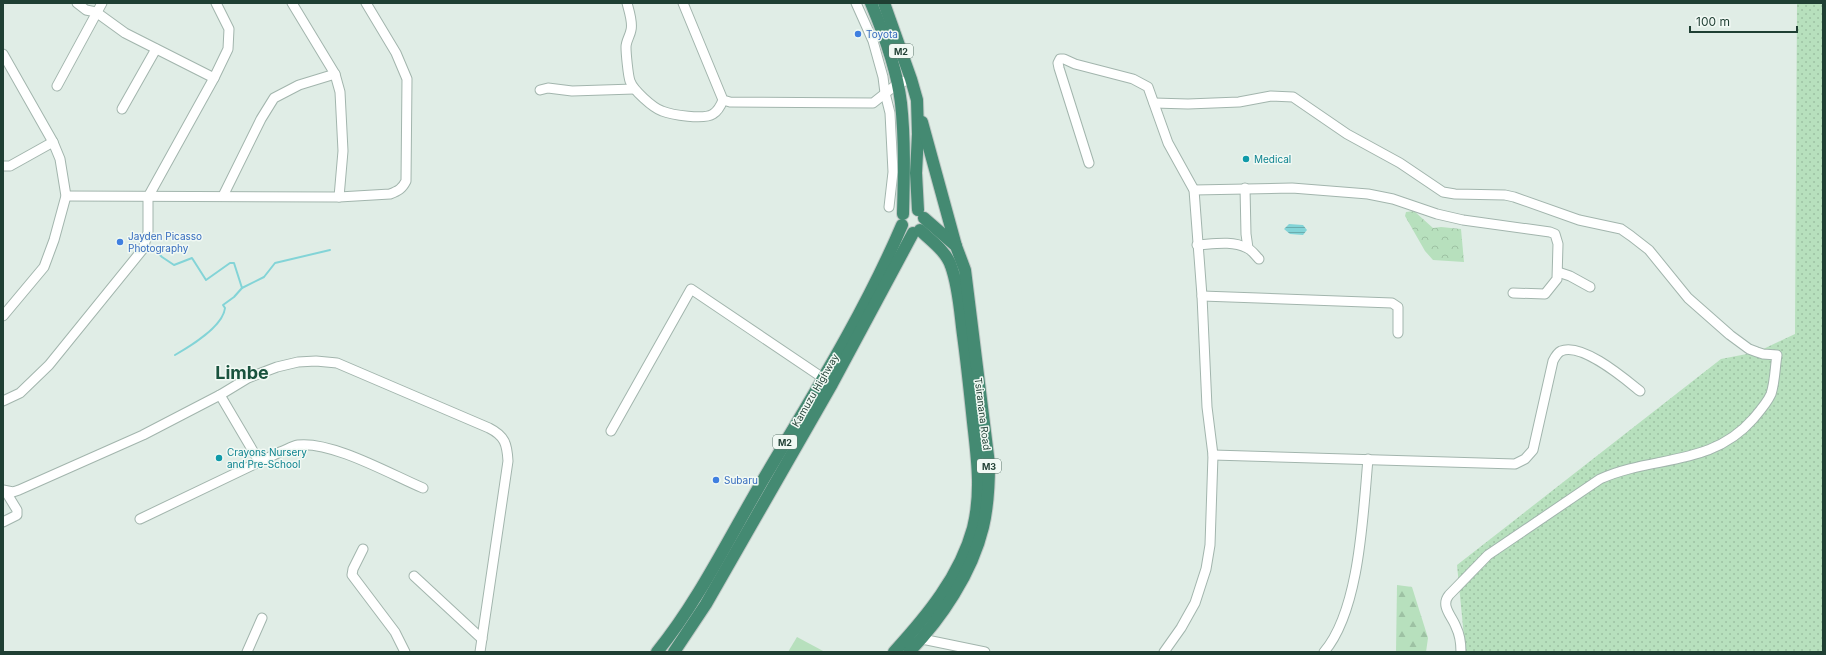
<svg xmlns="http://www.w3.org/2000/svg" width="1826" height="655" font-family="Inter,sans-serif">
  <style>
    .grass { fill: url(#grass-dots) }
    .forest { fill: url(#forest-firs) }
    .park { fill: url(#park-crowns) }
    .garden { fill: #b7e0bd }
    .water { fill: url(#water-rules) }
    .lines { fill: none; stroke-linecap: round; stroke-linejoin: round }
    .stream { stroke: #83d4d7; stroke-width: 2 }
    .minor-casing { stroke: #a2b5ad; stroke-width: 11 }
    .trunk-casing { stroke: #c0c9c6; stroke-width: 14 }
    .minor { stroke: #fff; stroke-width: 9 }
    .trunk { stroke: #448a72; stroke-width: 12 }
    .shop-dot { fill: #3f7fe0; stroke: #f1f9f4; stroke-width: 1.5 }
    .culture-dot { fill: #0f9aa8; stroke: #f1f9f4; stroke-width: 1.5 }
    .labels { text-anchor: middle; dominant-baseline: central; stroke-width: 3; stroke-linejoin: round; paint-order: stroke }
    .shield { fill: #f1f9f4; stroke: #5e776d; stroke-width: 1 }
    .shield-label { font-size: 9px; font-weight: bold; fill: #1f3f33 }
    .shop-label { font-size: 10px; fill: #366cbe; stroke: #f1f9f4; text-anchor: start }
    .culture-label { font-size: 10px; fill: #0d838f; stroke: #f1f9f4; text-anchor: start }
    .street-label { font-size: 10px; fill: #1f3f33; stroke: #f1f9f4 }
    .town-label { font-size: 18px; font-weight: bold; fill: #19533e; stroke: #f1f9f4 }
  </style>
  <defs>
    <pattern id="grass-dots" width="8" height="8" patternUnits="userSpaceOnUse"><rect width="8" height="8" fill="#b7e0bd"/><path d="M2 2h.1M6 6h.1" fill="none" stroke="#9dc1a3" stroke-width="1.8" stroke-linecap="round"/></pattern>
    <pattern id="forest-firs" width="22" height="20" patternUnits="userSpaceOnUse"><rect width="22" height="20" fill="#b7e0bd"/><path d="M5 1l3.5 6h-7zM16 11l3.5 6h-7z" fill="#9dc1a3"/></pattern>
    <pattern id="park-crowns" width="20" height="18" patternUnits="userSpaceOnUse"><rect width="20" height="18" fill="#b7e0bd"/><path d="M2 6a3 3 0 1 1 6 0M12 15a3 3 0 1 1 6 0" fill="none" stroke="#9dc1a3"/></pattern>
    <pattern id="water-rules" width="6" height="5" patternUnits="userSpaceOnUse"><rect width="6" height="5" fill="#83d4d7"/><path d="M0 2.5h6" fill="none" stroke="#6badaf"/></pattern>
  </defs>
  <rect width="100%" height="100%" fill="#e0ede6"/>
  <polygon class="grass" points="1797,3 1823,3 1823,652 1460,652 1465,647 1457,565 1721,359 1757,352 1795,334"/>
  <polygon class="forest" points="1397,585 1412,587 1428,638 1426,652 1396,652"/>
  <polygon class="park" points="1414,211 1433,228 1441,227 1461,229 1464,262 1433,260 1425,251 1405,216 1406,212"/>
  <polygon class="garden" points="797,637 825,652 788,652"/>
  <polygon class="water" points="1289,224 1303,225 1307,230 1303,235 1290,234 1284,229"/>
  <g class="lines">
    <g class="stream">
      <polyline points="153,248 162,257 174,265 192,258 206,280 230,263 234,263 242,288 264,277 275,263 330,250"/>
      <path d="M175 355C191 346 223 326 225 308L223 305 234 297 242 288"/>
    </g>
    <g class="minor-casing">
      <g id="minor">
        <polyline points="77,3 86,10 96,12 125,33 214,78"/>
        <polyline points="292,3 335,74 340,92 343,151 339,197"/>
        <path d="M627 3C629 11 633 22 631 30 630 36 626 41 626 47 626 53 628 75 630 81 633 90 653 108 662 111 672 115 704 120 713 114 718 111 721 105 723 100"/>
        <polyline points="683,3 723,100 730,102 873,103 897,84 911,79"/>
        <polyline points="856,3 873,41 883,77 885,93 890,113 893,172 889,207"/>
        <polyline points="3,54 53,142 60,159 66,196 54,240 44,267 3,316"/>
        <polyline points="57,86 102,3"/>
        <polyline points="540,90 548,88 572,91 634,89"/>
        <path d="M1154 103 1188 104 1239 102 1271 96 1293 97 1347 134 1400 163 1443 192 1455 194 1505 195 1514 197 1579 220 1621 229 1631 236 1649 250 1688 298 1730 335 1749 349 1757 352 1763 354 1777 355C1775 367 1775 382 1771 394 1767 403 1759 412 1753 419 1711 467 1653 455 1600 479L1488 555 1449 595C1440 606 1452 616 1456 627 1460 635 1461 644 1461 652"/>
        <polyline points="122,109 156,49"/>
        <polyline points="1089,163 1059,68 1058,63 1060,59 1064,59 1075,64 1133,79 1148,87 1168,143 1194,190 1202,296 1207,407 1213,455 1210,545 1206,569 1195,603 1181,628 1164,652"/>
        <polyline points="3,166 10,166 53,142"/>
        <polyline points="1245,188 1246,234 1248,248"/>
        <polyline points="1194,190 1292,188 1368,194 1393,199 1437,214 1463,220 1550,232 1555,234 1558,244 1557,279 1545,294 1513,293"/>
        <path d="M66 196 339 197 390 194C398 191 402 189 406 181L407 79 396 53 366 3"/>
        <polyline points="223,196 261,119 274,98 299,85 335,74"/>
        <path d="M1197 245C1213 244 1232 240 1247 248 1252 250 1255 255 1259 259"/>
        <polyline points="1558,272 1570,276 1590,287"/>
        <polyline points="1202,296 1392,303 1398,307 1398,333"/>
        <polyline points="220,395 260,463"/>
        <polyline points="3,401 20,393 49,365 143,249 148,232 148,197 214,78 228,49 229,29 216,3"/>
        <polyline points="611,431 691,289 823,378"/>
        <path d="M1213 455 1515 464 1525 459 1533 450 1553 361C1555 357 1557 353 1561 351 1582 342 1625 379 1640 391"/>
        <path d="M3 490 13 492 19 490 143 435 220 395 248 378 277 367 298 362 316 361 337 363 489 428C505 436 507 444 508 461L480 652"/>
        <path d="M140 519 280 452C286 450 292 446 298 445 332 441 390 474 423 488"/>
        <polyline points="3,522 17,515 17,510 6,492"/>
        <polyline points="363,549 353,569 352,575 395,632 405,652"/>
        <polyline points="414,576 482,639"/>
        <polyline points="918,636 922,639 985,652"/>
        <polyline points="247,652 262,618"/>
        <path d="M1324 652C1360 610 1363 513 1368 459"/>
      </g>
    </g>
    <g class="trunk-casing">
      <g id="trunk">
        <path d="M871 3C884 34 897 69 901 103 905 140 904 177 903 214"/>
        <polyline points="884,3 911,79 917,100 918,134 916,173 918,210"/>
        <polyline points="922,122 956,246"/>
        <path d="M657 652C698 602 730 536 763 480 812 397 864 314 902 225"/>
        <polyline points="674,652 706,604 832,384 913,233"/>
        <path d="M894 652C927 616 960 576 973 528 982 492 977 458 973 422 970 393 967 364 963 335 960 313 959 288 951 266 946 251 931 241 920 230"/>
        <path d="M909 652C941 619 972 573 983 527 988 506 989 485 989 464L965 270 956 246 924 218"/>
      </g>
    </g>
    <use href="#minor" class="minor"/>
    <use href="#trunk" class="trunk"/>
  </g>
  <g class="shop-dot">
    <circle cx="858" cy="34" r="4"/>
    <circle cx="120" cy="242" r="4"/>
    <circle cx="716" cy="480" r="4"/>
  </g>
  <g class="culture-dot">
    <circle cx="1246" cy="159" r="4"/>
    <circle cx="219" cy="458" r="4"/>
  </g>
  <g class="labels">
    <g class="shield">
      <rect x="889" y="44" width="24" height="14" rx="3"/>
      <rect x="773" y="435" width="24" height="14" rx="3"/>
      <rect x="977" y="459" width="24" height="14" rx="3"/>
    </g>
    <g class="shield-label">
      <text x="901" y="51">M2</text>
      <text x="785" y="442">M2</text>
      <text x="989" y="466">M3</text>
    </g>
    <g class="shop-label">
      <text x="866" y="34">Toyota</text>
      <text x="128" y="236">Jayden Picasso<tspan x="128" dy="12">Photography</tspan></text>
      <text x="724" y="480">Subaru</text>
    </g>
    <g class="culture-label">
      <text x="1254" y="159">Medical</text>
      <text x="227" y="452">Crayons Nursery<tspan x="227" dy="12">and Pre-School</tspan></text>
    </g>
    <g class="street-label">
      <text transform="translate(815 390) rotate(-60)">Kamuzu Highway</text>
      <text transform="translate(983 414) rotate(83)">Tsiranana Road</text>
    </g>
    <g class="town-label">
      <text x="242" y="372">Limbe</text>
    </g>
  </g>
  <rect width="1826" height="655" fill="none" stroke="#1f3f33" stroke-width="8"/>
  <path d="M1690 26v6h107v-6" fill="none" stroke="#1f3f33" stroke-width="2"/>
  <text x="1696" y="26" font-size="12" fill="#1f3f33" stroke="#f1f9f4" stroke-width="3" paint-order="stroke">100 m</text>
</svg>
